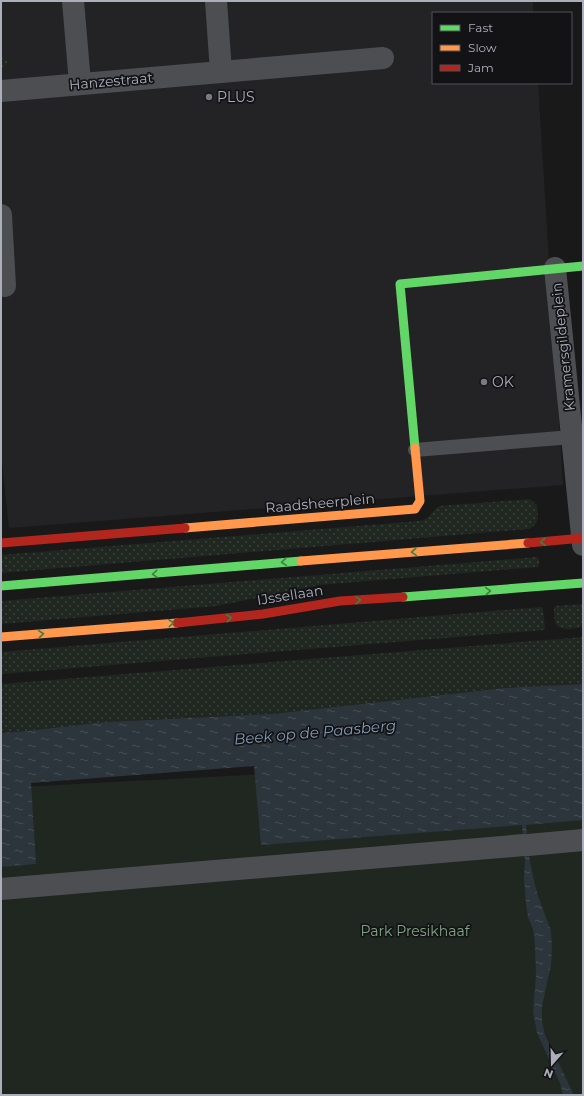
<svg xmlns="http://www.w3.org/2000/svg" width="584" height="1096" font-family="Montserrat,sans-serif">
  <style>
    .built { fill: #232325 }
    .grass { fill: url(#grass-dots) }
    .park { fill: #1f2720 }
    .water { fill: url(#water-ripples) }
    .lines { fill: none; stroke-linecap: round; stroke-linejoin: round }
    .lane { stroke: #4d4e52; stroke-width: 14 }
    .street { stroke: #4d4e52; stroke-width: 22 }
    .fast { stroke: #63d668; stroke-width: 9 }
    .slow { stroke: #ff974d; stroke-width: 9 }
    .jam { stroke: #b3261e; stroke-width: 9 }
    .oneway { stroke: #3f7e43 }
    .poi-dot { fill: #787a82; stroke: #131316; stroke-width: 1.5 }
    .labels { text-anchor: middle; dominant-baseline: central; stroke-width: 3.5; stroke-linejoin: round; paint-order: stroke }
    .street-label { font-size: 14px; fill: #abafba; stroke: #131316 }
    .poi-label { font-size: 14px; fill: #abafba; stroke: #131316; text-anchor: start }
    .park-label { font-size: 14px; fill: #82a584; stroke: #131316 }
    .water-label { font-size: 15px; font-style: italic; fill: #839db4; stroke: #131316 }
  </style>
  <defs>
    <pattern id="grass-dots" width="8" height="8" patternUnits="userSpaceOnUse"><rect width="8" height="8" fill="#1f2720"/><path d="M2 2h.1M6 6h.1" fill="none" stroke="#3d443e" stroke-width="1.8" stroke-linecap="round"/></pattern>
    <pattern id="water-ripples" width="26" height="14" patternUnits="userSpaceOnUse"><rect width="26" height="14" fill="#2c343c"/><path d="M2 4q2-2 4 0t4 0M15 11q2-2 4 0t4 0" fill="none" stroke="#484f56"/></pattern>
  </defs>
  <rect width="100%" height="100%" fill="#191919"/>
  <polygon class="built" points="1,1 533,1 533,13 433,13 433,83 538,83 563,485 9,528 1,453"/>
  <g class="grass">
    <polygon points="1,57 7,60 8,63 1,75"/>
    <path d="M530 499 537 505C538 515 540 524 529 529L1 573V555L419 521C432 518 429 513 439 506Z"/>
    <polygon points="537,557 539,559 539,565 538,567 319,585 217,606 1,624 1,601"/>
    <path d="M583 604V627C575 628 559 633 555 622 554 618 554 612 554 608L555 606Z"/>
    <polygon points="541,607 543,608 543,610 545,628 544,630 1,674 1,652"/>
    <polygon points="583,637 583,684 504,688 272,714 105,722 26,731 1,733 1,684"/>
  </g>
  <polygon class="park" points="583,757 583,1095 1,1095 1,788"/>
  <polygon class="water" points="583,684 583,820 526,825 530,862 534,881 538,896 551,931 552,947 551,965 542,1006 542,1021 545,1035 574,1095 563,1095 560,1083 537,1033 533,1012 536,975 535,946 533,929 528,917 526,904 524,877 525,863 522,825 261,845 254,766 31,783 36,864 1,867 1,733 26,731 105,722 272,714 504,688"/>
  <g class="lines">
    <polyline class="lane" points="415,450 572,437"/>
    <g class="street">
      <polyline points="73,1 80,83"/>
      <polyline points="216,1 221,72 383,58"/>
      <polyline points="1,91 221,72"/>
      <polyline points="1,215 5,286"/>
      <polyline points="555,268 583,545"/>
      <polyline points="528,845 583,840"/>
      <polyline points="1,889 524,845"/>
    </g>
    <g class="fast">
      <polyline points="415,448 400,284 583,266"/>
      <polyline points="1,586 301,561"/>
      <polyline points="403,597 583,583"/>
    </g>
    <g class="slow">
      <polyline points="185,528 415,509 420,501 415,448"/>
      <polyline points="301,561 528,543"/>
      <polyline points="1,637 177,623"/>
    </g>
    <g class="jam">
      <polyline points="1,543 185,528"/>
      <polyline points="528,543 583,538"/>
      <polyline points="177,623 263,614 340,601 403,597"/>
    </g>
  </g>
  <defs><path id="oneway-chevron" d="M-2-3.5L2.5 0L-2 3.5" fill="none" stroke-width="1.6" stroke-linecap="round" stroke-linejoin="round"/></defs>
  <g class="oneway">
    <use href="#oneway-chevron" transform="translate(543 542) rotate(175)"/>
    <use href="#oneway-chevron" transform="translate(414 552) rotate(176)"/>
    <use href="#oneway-chevron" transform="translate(284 562) rotate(175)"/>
    <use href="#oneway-chevron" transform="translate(155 574) rotate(175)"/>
    <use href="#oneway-chevron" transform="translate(488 591) rotate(-4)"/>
    <use href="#oneway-chevron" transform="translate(358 600) rotate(-4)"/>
    <use href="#oneway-chevron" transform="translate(229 618) rotate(-6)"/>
    <use href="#oneway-chevron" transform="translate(171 623) rotate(-5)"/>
    <use href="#oneway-chevron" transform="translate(41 634) rotate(-5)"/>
  </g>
  <g class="poi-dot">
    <circle cx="209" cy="97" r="4"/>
    <circle cx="484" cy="382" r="4"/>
  </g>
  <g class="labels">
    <g class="street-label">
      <text transform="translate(111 81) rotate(-5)">Hanzestraat</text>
      <text transform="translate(563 347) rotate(-96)">Kramersgildeplein</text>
      <text transform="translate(320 503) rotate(-5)">Raadsheerplein</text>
      <text transform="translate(290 595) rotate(-9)">IJssellaan</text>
    </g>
    <g class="poi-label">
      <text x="217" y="97">PLUS</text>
      <text x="492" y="382">OK</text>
    </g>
    <g class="park-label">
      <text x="415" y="931">Park Presikhaaf</text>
    </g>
    <g class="water-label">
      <text transform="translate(315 732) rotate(-5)">Beek op de Paasberg</text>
    </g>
  </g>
  <rect width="584" height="1096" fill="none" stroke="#abafba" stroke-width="4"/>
  <rect x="432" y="12" width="140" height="72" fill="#131316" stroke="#505158"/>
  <rect x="440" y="25" width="20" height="6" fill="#63d668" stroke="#505158"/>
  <text x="468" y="32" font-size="12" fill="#abafba">Fast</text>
  <rect x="440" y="45" width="20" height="6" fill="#ff974d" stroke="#505158"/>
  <text x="468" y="52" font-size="12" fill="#abafba">Slow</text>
  <rect x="440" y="65" width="20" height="6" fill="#b3261e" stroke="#505158"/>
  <text x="468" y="72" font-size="12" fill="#abafba">Jam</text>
  <g transform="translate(552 1064) rotate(200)" stroke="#131316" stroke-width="3" paint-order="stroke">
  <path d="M0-3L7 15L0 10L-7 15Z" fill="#abafba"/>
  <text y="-6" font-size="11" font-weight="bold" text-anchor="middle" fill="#abafba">N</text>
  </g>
</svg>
